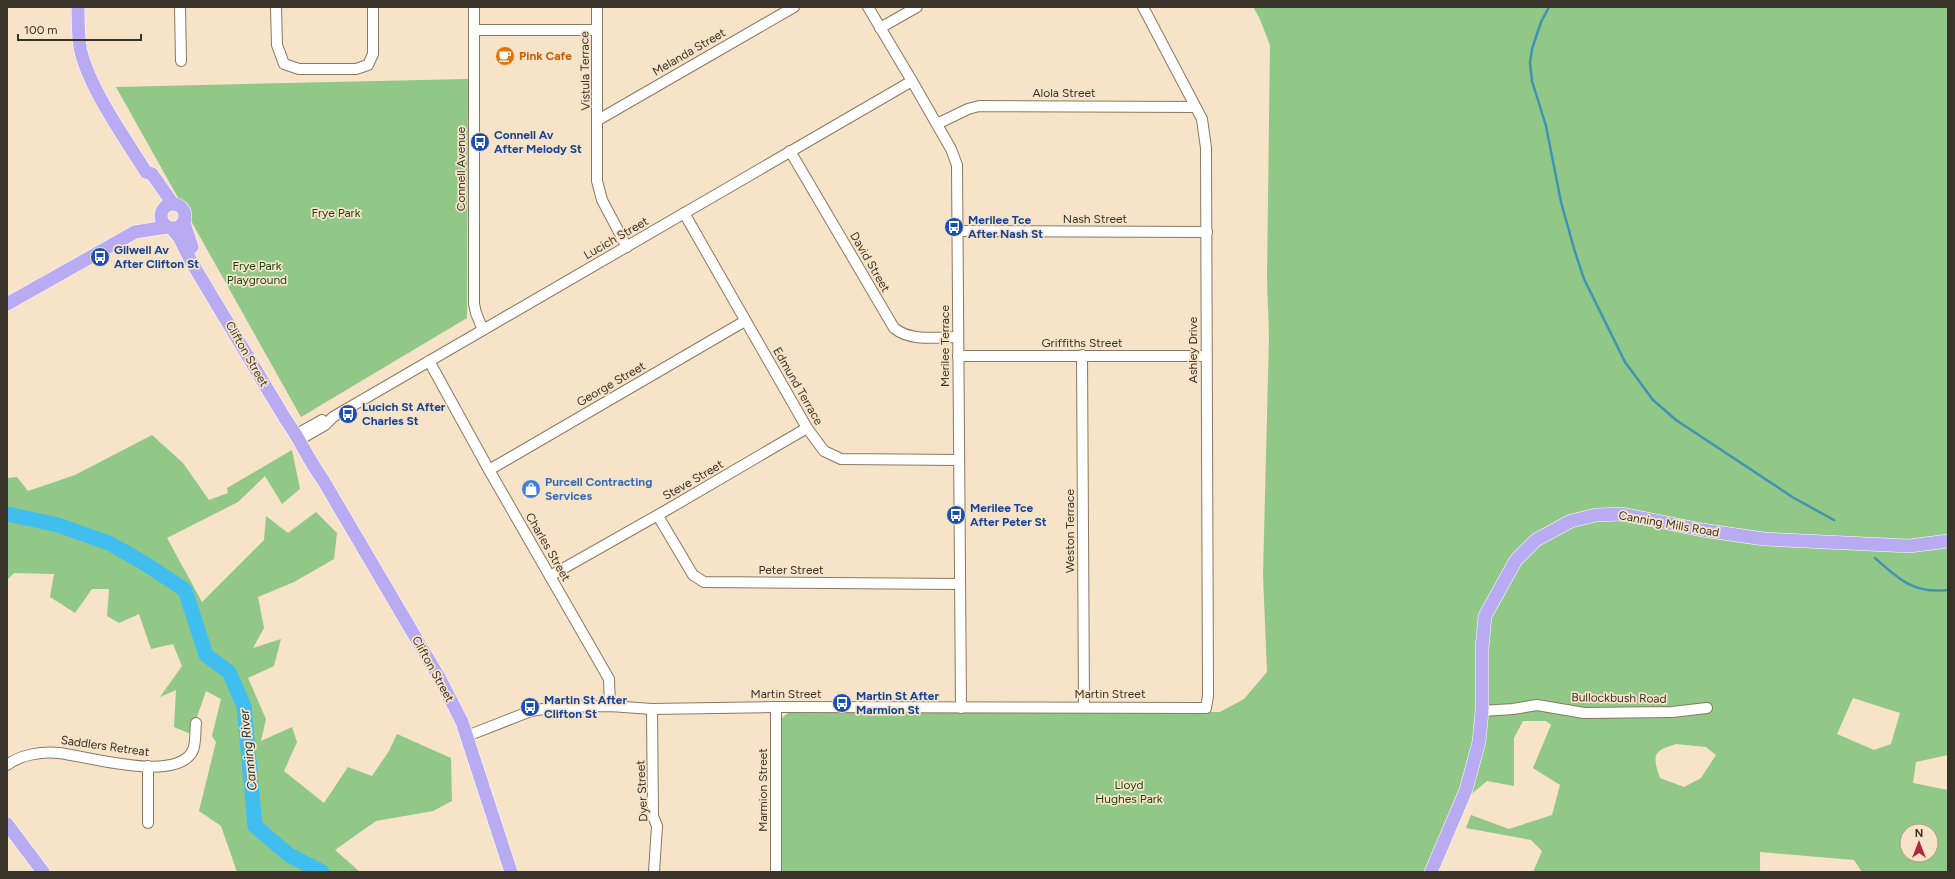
<svg xmlns="http://www.w3.org/2000/svg" width="1955" height="879" font-family="Figtree,sans-serif">
  <style>
    .green { fill: #91c787; fill-rule: evenodd }
    .lines { fill: none; stroke-linecap: round; stroke-linejoin: round }
    .stream { stroke: #3f94b4; stroke-width: 2.5 }
    .river { stroke: #41bef0; stroke-width: 15 }
    .minor-casing { stroke: #8a7961; stroke-width: 12 }
    .major-casing { stroke: #fff; stroke-width: 14 }
    .minor { stroke: #fff; stroke-width: 10 }
    .major { stroke: #b8abf2; stroke-width: 13 }
    .labels { text-anchor: middle; dominant-baseline: central; stroke-width: 3.5; stroke-linejoin: round; paint-order: stroke }
    .street-label { font-size: 12px; fill: #393228; stroke: #f6e3c8 }
    .food-label { font-size: 12px; font-weight: bold; fill: #c56008; stroke: #f6e3c8; text-anchor: start }
    .transit-label { font-size: 12px; font-weight: bold; fill: #164399; stroke: #f6e3c8; text-anchor: start }
    .park-label { font-size: 12px; fill: #1b4713; stroke: #f6e3c8 }
    .shop-label { font-size: 12px; font-weight: bold; fill: #366cbe; stroke: #f6e3c8; text-anchor: start }
    .water-label { font-size: 13px; font-style: italic; fill: #192d37; stroke: #f6e3c8 }
  </style>
  <rect width="100%" height="100%" fill="#f6e3c8"/>
  <g class="green">
    <path d="M1253 7H1948V755L1916 762 1913 783 1948 790V872H1862L1854 860 1760 852V870L1762 872H1533L1542 851 1531 840 1466 828 1471 815 1509 829 1552 815 1560 785 1533 768 1551 725 1546 721H1523L1514 738V786L1487 781 1455 808 1428 872H780V723L781 719 788 713 1220 712 1244 699 1267 672 1263 575 1269 337 1267 278 1270 45 1259 17ZM1853 698 1900 713 1891 744 1874 750 1837 734ZM1676 744 1706 747 1716 755 1701 778 1684 787 1660 778C1652 755 1653 751 1676 744ZM1907 831H1931V855H1907Z"/>
    <polygon points="468,79 467,318 301,417 116,87"/>
    <polygon points="152,435 183,463 209,500 228,493 227,488 292,450 300,489 282,504 265,476 238,502 167,538 202,602 264,540 266,516 288,533 316,512 337,533 334,559 294,582 258,597 264,628 253,648 281,639 274,666 248,678 266,719 261,741 292,727 297,742 284,771 324,803 348,767 372,776 389,751 397,734 451,758 452,801 433,811 376,821 335,850 360,872 237,872 221,826 199,811 216,742 212,736 221,699 206,691 191,734 174,727 176,690 160,697 182,666 173,644 151,649 139,614 119,623 107,616 109,589 92,589 75,613 50,597 54,574 14,573 7,580 7,478 17,477 28,491 75,475"/>
  </g>
  <g class="lines">
    <g class="stream">
      <polyline points="1549,7 1541,22 1532,49 1530,63 1532,81 1546,126 1561,202 1575,252 1584,279 1625,362 1653,400 1676,420 1794,498 1834,520"/>
      <path d="M1875 558C1898 579 1914 594 1948 590"/>
    </g>
    <polyline class="river" points="7,514 58,525 109,543 144,563 185,590 206,655 229,672 244,706 255,826 289,855 322,872"/>
    <g class="minor-casing">
      <g id="minor">
        <polyline points="180,7 181,61"/>
        <polyline points="276,7 277,45 284,64 299,69 356,69 368,65 373,54 373,7"/>
        <polyline points="474,7 474,304 476,313 483,330"/>
        <polyline points="597,7 597,181 602,200 627,247"/>
        <polyline points="868,7 912,81 951,149 957,165 961,708"/>
        <polyline points="880,28 917,7"/>
        <polyline points="474,30 597,30"/>
        <polyline points="598,120 794,7"/>
        <polyline points="937,124 968,109 979,106 1195,107"/>
        <path d="M790 151 894 328C911 342 938 337 958 337"/>
        <polyline points="684,213 807,428 824,451 841,459 959,460"/>
        <polyline points="958,231 1207,232"/>
        <polyline points="1082,355 1084,707"/>
        <polyline points="958,356 1206,356"/>
        <polyline points="429,361 489,470 609,679 610,706"/>
        <polyline points="297,434 322,420"/>
        <polyline points="299,440 325,425 333,417 912,81"/>
        <polyline points="489,470 745,321"/>
        <polyline points="658,516 693,575 704,582 960,584"/>
        <polyline points="550,576 665,511 807,428"/>
        <polyline points="776,707 776,872"/>
        <polyline points="652,709 653,816 657,826 654,872"/>
        <polyline points="1482,711 1513,709 1537,705 1584,713 1672,712 1707,708"/>
        <polyline points="467,736 531,711 556,707 610,706 652,709 776,707 1206,708 1208,696 1206,148 1202,119 1143,7"/>
        <path d="M7 765C20 755 42 751 59 753 87 756 178 784 193 750 196 743 195 730 196 723"/>
        <polyline points="148,766 148,823"/>
      </g>
    </g>
    <g class="major-casing">
      <g id="major">
        <path d="M78 7C78 20 78 34 80 47 87 85 125 138 146 172L152 174 173 204"/>
        <circle cx="173" cy="216" r="12"/>
        <polyline points="184,223 192,247"/>
        <path d="M171 228 179 237 192 263 286 420C300 439 309 461 323 480L440 679 462 722 511 872"/>
        <polyline points="7,304 135,232 167,227"/>
        <polyline points="7,824 43,872"/>
        <polyline points="1431,872 1466,790 1479,742 1482,711 1482,648 1485,616 1516,560 1536,540 1571,521 1596,515 1622,514 1702,530 1764,539 1909,546 1948,541"/>
      </g>
    </g>
    <use href="#minor" class="minor"/>
    <use href="#major" class="major"/>
  </g>
  <defs>
    <g id="cafe-disc" transform="scale(1)"><circle r="9.5" fill="#e8710a" stroke="#f6e3c8"/><path d="M-5.5-4.5H6V0H3Q3 3.5 0 3.5H-2.5Q-5.5 3.5-5.5 0ZM3-3.2v2h1.7v-2ZM-6 4.5H4V6H-6Z" fill="#fff"/></g>
    <g id="bus-disc" transform="scale(1)"><circle r="9.5" fill="#1a4fb4" stroke="#f6e3c8"/><path d="M-5-6H5V4H4V6H2V4H-2V6H-4V4H-5ZM-3.5-4V0h7V-4ZM-3.5 1.2v1.5H-2V1.2ZM2 1.2v1.5H3.5V1.2Z" fill="#fff"/></g>
    <g id="shop-disc" transform="scale(1)"><circle r="9.5" fill="#3f7fe0" stroke="#f6e3c8"/><path d="M-5-2.5h2.3a2.7 3.5 0 0 1 5.4 0H5L5.5 6h-11ZM-1.5-2.5h3a1.5 2.3 0 0 0-3 0Z" fill="#fff"/></g>
  </defs>
  <g fill-rule="evenodd">
    <use href="#cafe-disc" x="505" y="56"/>
    <use href="#bus-disc" x="480" y="142"/>
    <use href="#bus-disc" x="954" y="227"/>
    <use href="#bus-disc" x="100" y="257"/>
    <use href="#bus-disc" x="348" y="414"/>
    <use href="#shop-disc" x="531" y="489"/>
    <use href="#bus-disc" x="956" y="515"/>
    <use href="#bus-disc" x="842" y="703"/>
    <use href="#bus-disc" x="530" y="707"/>
  </g>
  <g class="labels">
    <g class="street-label">
      <text transform="translate(689 52) rotate(-30)">Melanda Street</text>
      <text transform="translate(585 71) rotate(-91)">Vistula Terrace</text>
      <text x="1064" y="93">Alola Street</text>
      <text transform="translate(461 169) rotate(-90)">Connell Avenue</text>
      <text x="1095" y="219">Nash Street</text>
      <text transform="translate(616 238) rotate(-30)">Lucich Street</text>
      <text transform="translate(870 262) rotate(60)">David Street</text>
      <text x="1082" y="343">Griffiths Street</text>
      <text transform="translate(945 346) rotate(-90)">Merilee Terrace</text>
      <text transform="translate(1193 350) rotate(-90)">Ashley Drive</text>
      <text transform="translate(247 354) rotate(60)">Clifton Street</text>
      <text transform="translate(611 384) rotate(-30)">George Street</text>
      <text transform="translate(798 386) rotate(60)">Edmund Terrace</text>
      <text transform="translate(693 480) rotate(-30)">Steve Street</text>
      <text transform="translate(1669 524) rotate(10)">Canning Mills Road</text>
      <text transform="translate(1070 531) rotate(-90)">Weston Terrace</text>
      <text transform="translate(548 547) rotate(60)">Charles Street</text>
      <text x="791" y="570">Peter Street</text>
      <text transform="translate(433 669) rotate(61)">Clifton Street</text>
      <text x="786" y="694">Martin Street</text>
      <text x="1110" y="694">Martin Street</text>
      <text transform="translate(1619 698) rotate(1)">Bullockbush Road</text>
      <text transform="translate(105 746) rotate(8)">Saddlers Retreat</text>
      <text transform="translate(763 790) rotate(-90)">Marmion Street</text>
      <text transform="translate(642 791) rotate(-93)">Dyer Street</text>
    </g>
    <g class="food-label">
      <text x="519" y="56">Pink Cafe</text>
    </g>
    <g class="transit-label">
      <text x="494" y="135">Connell Av<tspan x="494" dy="14">After Melody St</tspan></text>
      <text x="968" y="220">Merilee Tce<tspan x="968" dy="14">After Nash St</tspan></text>
      <text x="114" y="250">Gilwell Av<tspan x="114" dy="14">After Clifton St</tspan></text>
      <text x="362" y="407">Lucich St After<tspan x="362" dy="14">Charles St</tspan></text>
      <text x="970" y="508">Merilee Tce<tspan x="970" dy="14">After Peter St</tspan></text>
      <text x="856" y="696">Martin St After<tspan x="856" dy="14">Marmion St</tspan></text>
      <text x="544" y="700">Martin St After<tspan x="544" dy="14">Clifton St</tspan></text>
    </g>
    <g class="park-label">
      <text x="336" y="213">Frye Park</text>
      <text x="257" y="266">Frye Park<tspan x="257" dy="14">Playground</tspan></text>
      <text x="1129" y="785">Lloyd<tspan x="1129" dy="14">Hughes Park</tspan></text>
    </g>
    <g class="shop-label">
      <text x="545" y="482">Purcell Contracting<tspan x="545" dy="14">Services</tspan></text>
    </g>
    <g class="water-label">
      <text transform="translate(248 750) rotate(-96)">Canning River</text>
    </g>
  </g>
  <rect width="1955" height="879" fill="none" stroke="#393228" stroke-width="16"/>
  <g transform="translate(1919 843)"><circle r="19" fill="#f6e3c8" stroke="#aa9c88"/>
  <path d="M0-3L7 15L0 10L-7 15Z" fill="#b52343"/>
  <text y="-6" font-size="11" font-weight="bold" text-anchor="middle" fill="#393228">N</text>
  </g>
  <path d="M18 34v6h123v-6" fill="none" stroke="#393228" stroke-width="2"/>
  <text x="24" y="34" font-size="12" fill="#393228" stroke="#f6e3c8" stroke-width="3" paint-order="stroke">100 m</text>
</svg>
